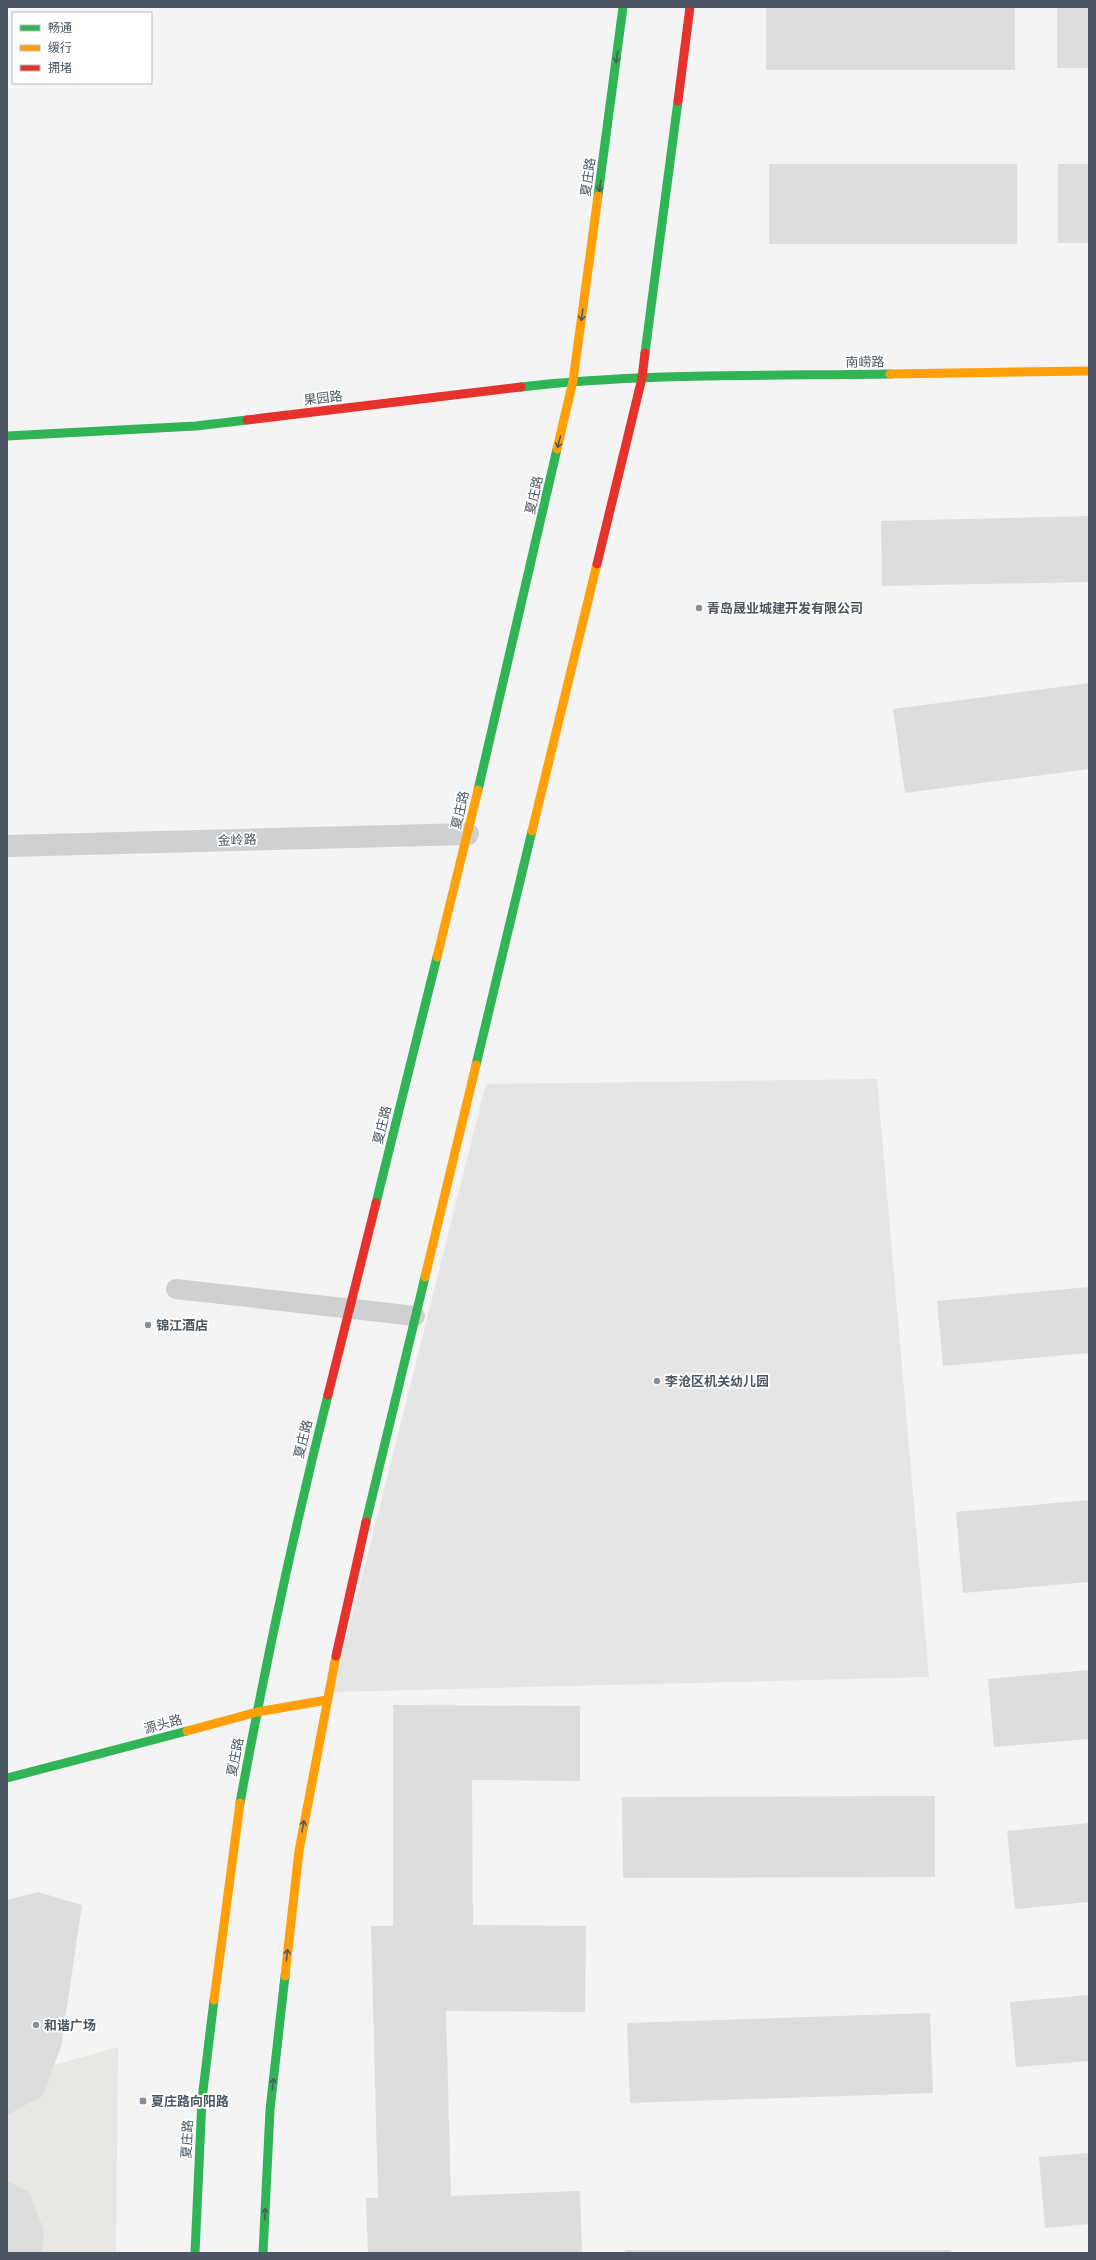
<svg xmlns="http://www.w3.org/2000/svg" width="1096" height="2260" font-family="'Work Sans','Noto Sans SC',sans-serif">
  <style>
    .commercial { fill: #e8e7e3 }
    .education { fill: #e6e5e6 }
    .building { fill: #ddddde }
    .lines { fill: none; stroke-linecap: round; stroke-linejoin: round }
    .lane { stroke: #ced0d2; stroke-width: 20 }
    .street { stroke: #ced0d2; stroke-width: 22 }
    .fast { stroke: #30b455; stroke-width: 9 }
    .slow { stroke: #ff9f0a; stroke-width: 9 }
    .jam { stroke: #e5322d; stroke-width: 9 }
    .oneway { stroke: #495b60 }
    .poi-dot { fill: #868d94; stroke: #fff; stroke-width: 1.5 }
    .labels { text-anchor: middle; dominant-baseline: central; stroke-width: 3.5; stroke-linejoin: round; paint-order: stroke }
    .street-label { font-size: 13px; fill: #4a5661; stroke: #fff }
    .poi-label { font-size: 13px; font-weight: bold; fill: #4a5661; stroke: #fff; text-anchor: start }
  </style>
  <rect width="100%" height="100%" fill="#f4f4f4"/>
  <polygon class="commercial" points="118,2047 116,2253 7,2253 7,2078"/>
  <polygon class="education" points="877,1079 929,1677 333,1692 486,1084"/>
  <g class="building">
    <rect x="766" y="7" width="249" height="63"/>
    <rect x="1057" y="7" width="32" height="61"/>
    <rect x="769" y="164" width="248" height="80"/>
    <rect x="1058" y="164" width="31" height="79"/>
    <polygon points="1089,516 1089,582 882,586 881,521"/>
    <polygon points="1089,683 1089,769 905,793 893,709"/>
    <polygon points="1089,1287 1089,1353 943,1366 937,1301"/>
    <polygon points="1089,1500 1089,1582 963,1593 956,1512"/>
    <polygon points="1089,1670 1089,1739 994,1747 988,1679"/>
    <polygon points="393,1705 580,1706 580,1781 472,1780 473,1925 586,1926 585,2012 446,2011 451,2196 580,2191 582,2253 368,2253 366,2198 378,2198 371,1926 393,1926"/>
    <polygon points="935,1796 935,1877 623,1878 622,1797"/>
    <polygon points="1089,1823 1089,1902 1015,1909 1007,1831"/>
    <polygon points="38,1892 82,1905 61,2047 42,2096 7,2115 7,1900"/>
    <polygon points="1089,1995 1089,2061 1016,2067 1010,2002"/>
    <polygon points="930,2013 933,2093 630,2103 627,2023"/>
    <polygon points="1089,2153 1089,2224 1045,2228 1039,2157"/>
    <polygon points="7,2181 28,2191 44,2230 42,2253 7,2253"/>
    <rect x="625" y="2250" width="326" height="3"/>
  </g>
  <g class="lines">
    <polyline class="lane" points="176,1289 415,1316"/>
    <polyline class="street" points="7,846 468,834"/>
    <g class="fast">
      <polyline points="598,196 623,7"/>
      <polyline points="645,353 678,101"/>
      <path d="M521 387C643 373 767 376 890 374"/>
      <polyline points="7,436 196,426 247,420"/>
      <polyline points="478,790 557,449"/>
      <polyline points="476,1065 532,831"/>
      <polyline points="376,1203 437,957"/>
      <polyline points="366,1522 425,1277"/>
      <polyline points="7,1778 187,1731"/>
      <path d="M240 1803C265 1666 294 1530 328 1395"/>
      <polyline points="195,2253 202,2099 214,2000"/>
      <polyline points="263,2253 270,2110 285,1976"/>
    </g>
    <g class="slow">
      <polyline points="890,374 1089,371"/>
      <polyline points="557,449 573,381 598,196"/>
      <polyline points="532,831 597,564"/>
      <polyline points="437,957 478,790"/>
      <polyline points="425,1277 476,1065"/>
      <polyline points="187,1731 257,1712 327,1700"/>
      <polyline points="285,1976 299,1851 336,1656"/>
      <polyline points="214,2000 240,1803"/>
    </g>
    <g class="jam">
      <polyline points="678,101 690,7"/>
      <polyline points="247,420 521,387"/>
      <polyline points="597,564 642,378 645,353"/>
      <polyline points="328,1395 376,1203"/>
      <polyline points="336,1656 366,1522"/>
    </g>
  </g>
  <defs><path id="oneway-shaft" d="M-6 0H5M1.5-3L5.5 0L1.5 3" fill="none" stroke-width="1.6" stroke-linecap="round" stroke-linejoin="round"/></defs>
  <g class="oneway">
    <use href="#oneway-shaft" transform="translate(617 57) rotate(98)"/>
    <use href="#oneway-shaft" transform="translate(600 186) rotate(98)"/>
    <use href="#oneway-shaft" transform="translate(582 315) rotate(98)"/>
    <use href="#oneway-shaft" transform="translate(559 442) rotate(103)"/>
    <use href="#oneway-shaft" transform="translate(303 1826) rotate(-80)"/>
    <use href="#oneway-shaft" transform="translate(287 1955) rotate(-84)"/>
    <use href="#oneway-shaft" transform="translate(273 2084) rotate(-84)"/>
    <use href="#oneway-shaft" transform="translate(265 2214) rotate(-87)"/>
  </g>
  <g class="poi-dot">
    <circle cx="699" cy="608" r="4"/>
    <circle cx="148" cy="1325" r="4"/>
    <circle cx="657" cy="1381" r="4"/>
    <circle cx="36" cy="2025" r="4"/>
    <rect x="139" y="2097" width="8" height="8" rx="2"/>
  </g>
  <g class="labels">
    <g class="street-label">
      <text transform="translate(588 177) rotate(-82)">夏庄路</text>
      <text transform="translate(865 362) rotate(-1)">南崂路</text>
      <text transform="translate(323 398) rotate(-7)">果园路</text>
      <text transform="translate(534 495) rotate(-77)">夏庄路</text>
      <text transform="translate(460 810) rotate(-77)">夏庄路</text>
      <text transform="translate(237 840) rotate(-2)">金岭路</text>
      <text transform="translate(382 1125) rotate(-76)">夏庄路</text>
      <text transform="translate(303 1439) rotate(-76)">夏庄路</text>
      <text transform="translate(163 1724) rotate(-15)">源头路</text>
      <text transform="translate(235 1757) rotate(-79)">夏庄路</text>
      <text transform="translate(187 2139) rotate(-87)">夏庄路</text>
    </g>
    <g class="poi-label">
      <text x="707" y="608">青岛晟业城建开发有限公司</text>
      <text x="156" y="1325">锦江酒店</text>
      <text x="665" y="1381">李沧区机关幼儿园</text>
      <text x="44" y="2025">和谐广场</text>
      <text x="151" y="2101">夏庄路向阳路</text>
    </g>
  </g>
  <rect width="1096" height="2260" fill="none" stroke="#4a5661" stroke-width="16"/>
  <rect x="12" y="12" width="140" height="72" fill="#ffffff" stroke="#b7bbc0"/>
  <rect x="20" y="25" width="20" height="6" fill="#30b455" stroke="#b7bbc0"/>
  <text x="48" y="32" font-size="12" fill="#4a5661">畅通</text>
  <rect x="20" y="45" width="20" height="6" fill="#ff9f0a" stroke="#b7bbc0"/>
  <text x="48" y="52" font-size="12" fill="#4a5661">缓行</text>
  <rect x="20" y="65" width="20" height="6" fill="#e5322d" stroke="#b7bbc0"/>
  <text x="48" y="72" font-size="12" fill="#4a5661">拥堵</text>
</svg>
